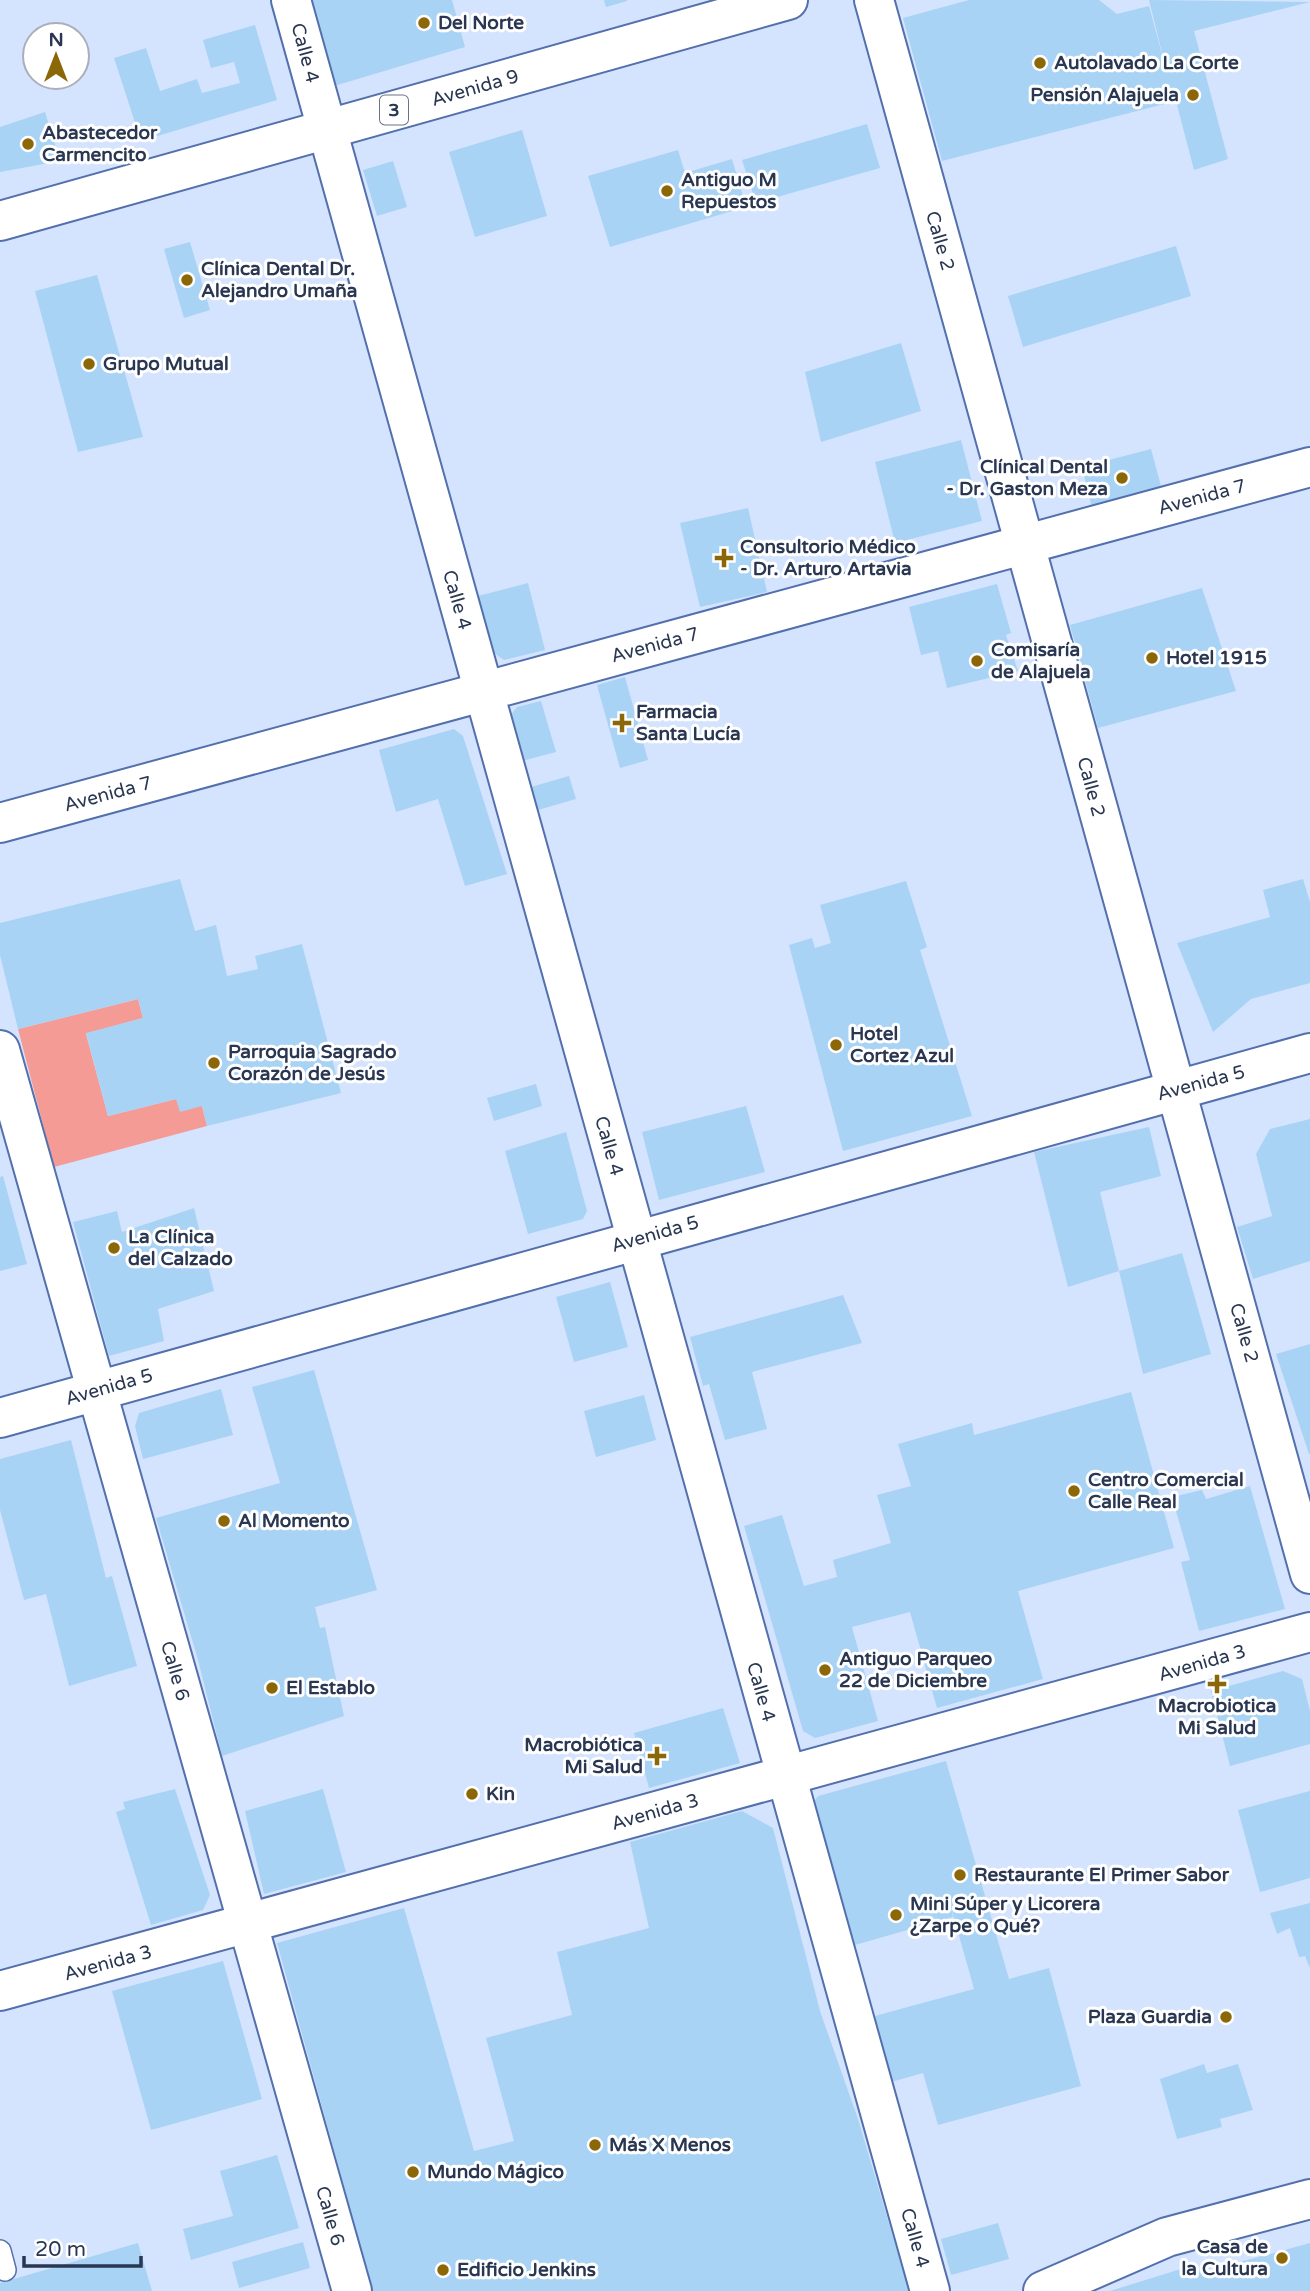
<svg xmlns="http://www.w3.org/2000/svg" width="1310" height="2291" font-family="'Varela Round',sans-serif">
  <style>
    .green { fill: #f59b96 }
    .building { fill: #a9d3f5 }
    .lines { fill: none; stroke-linecap: round; stroke-linejoin: round }
    .lane-casing { stroke: #5370ad; stroke-width: 24 }
    .street-casing { stroke: #5370ad; stroke-width: 42 }
    .secondary-casing { stroke: #5370ad; stroke-width: 42 }
    .primary-casing { stroke: #5370ad; stroke-width: 42 }
    .lane { stroke: #fff; stroke-width: 21 }
    .street { stroke: #fff; stroke-width: 38 }
    .secondary { stroke: #fff; stroke-width: 38 }
    .primary { stroke: #fff; stroke-width: 38 }
    .poi-dot { fill: #8b6707; stroke: #fff; stroke-width: 2.5 }
    .labels { text-anchor: middle; dominant-baseline: central; stroke-width: 6; stroke-linejoin: round; paint-order: stroke }
    .shield { fill: #fff; stroke: #6a7386; stroke-width: 2 }
    .shield-label { font-size: 18px; font-weight: bold; fill: #2a3752 }
    .poi-label { font-size: 19px; font-weight: bold; fill: #2a3752; stroke: #fff; text-anchor: start }
    .street-label { font-size: 19px; fill: #2a3752; stroke: #fff }
  </style>
  <rect width="100%" height="100%" fill="#d4e3fe"/>
  <polygon class="green" points="138,999 143,1018 86,1034 108,1116 176,1099 202,1106 207,1126 54,1167 18,1029"/>
  <g class="building">
    <polygon points="312,0 452,0 465,47 334,86"/>
    <polygon points="604,0 627,0 627,1 606,7"/>
    <polygon points="969,0 1099,0 1117,14 1149,6 1166,69 1149,0 1310,2 1194,31 1228,159 1194,170 1176,101 942,161 903,18"/>
    <polygon points="255,25 277,100 141,141 114,58 146,48 160,91 197,79 202,93 240,83 234,62 211,68 203,40"/>
    <polygon points="45,112 60,161 0,172 0,127"/>
    <polygon points="867,124 880,168 756,203 742,160"/>
    <polygon points="522,130 547,216 475,237 449,152"/>
    <polygon points="678,150 685,173 732,159 746,207 610,247 588,176"/>
    <polygon points="393,161 407,207 377,216 363,170"/>
    <polygon points="190,242 210,310 184,318 164,249"/>
    <polygon points="1176,246 1191,296 1023,347 1008,296"/>
    <polygon points="97,275 143,437 78,452 35,291"/>
    <polygon points="901,343 921,411 821,442 805,372"/>
    <polygon points="961,440 982,521 895,543 875,462"/>
    <polygon points="1151,449 1162,490 1092,508 1082,467"/>
    <polygon points="748,508 767,592 700,607 680,523"/>
    <polygon points="528,583 545,650 504,660 486,647 474,597"/>
    <polygon points="997,584 1011,633 1006,635 1018,671 947,688 938,651 921,655 909,607"/>
    <polygon points="1202,588 1236,691 1098,728 1070,625"/>
    <polygon points="625,677 648,760 620,768 597,685"/>
    <polygon points="541,701 556,752 522,761 509,717 517,707"/>
    <polygon points="454,729 463,736 507,874 465,886 438,799 396,812 379,750"/>
    <polygon points="569,776 576,799 538,810 531,787"/>
    <polygon points="180,879 195,931 216,925 227,976 258,969 255,956 302,944 341,1093 207,1126 202,1106 180,1112 176,1099 108,1116 86,1033 143,1018 138,999 18,1029 0,955 0,923"/>
    <polygon points="1303,879 1310,902 1310,983 1251,999 1213,1032 1177,943 1270,917 1263,890"/>
    <polygon points="906,881 927,947 920,950 972,1116 843,1151 789,945 812,938 815,948 831,943 820,905"/>
    <polygon points="536,1084 542,1106 494,1121 487,1098"/>
    <polygon points="746,1106 765,1172 659,1200 642,1132"/>
    <polygon points="1310,1119 1310,1261 1253,1279 1237,1227 1272,1216 1256,1154 1270,1129"/>
    <polygon points="1149,1127 1161,1176 1100,1192 1119,1271 1182,1253 1211,1354 1143,1374 1119,1271 1068,1287 1034,1152"/>
    <polygon points="566,1132 587,1211 583,1219 528,1234 505,1151"/>
    <polygon points="3,1176 27,1264 0,1271 0,1177"/>
    <polygon points="194,1208 214,1291 158,1309 164,1341 109,1356 73,1222 117,1211 122,1232"/>
    <polygon points="610,1282 628,1347 574,1362 556,1297"/>
    <polygon points="843,1295 862,1343 752,1372 767,1429 725,1440 709,1384 703,1386 690,1337"/>
    <polygon points="1310,1344 1310,1454 1309,1454 1276,1354"/>
    <polygon points="314,1370 377,1590 315,1607 320,1628 325,1627 344,1716 222,1756 198,1660 156,1518 280,1483 252,1387"/>
    <polygon points="221,1389 233,1435 143,1459 135,1426 139,1413"/>
    <polygon points="1131,1392 1174,1548 1018,1591 1043,1679 937,1708 910,1612 852,1627 878,1721 815,1738 803,1731 744,1526 782,1515 804,1586 837,1577 833,1560 891,1543 877,1495 911,1486 898,1444 972,1423 974,1435"/>
    <polygon points="644,1395 656,1440 596,1457 584,1411"/>
    <polygon points="71,1440 106,1578 112,1576 137,1666 69,1686 46,1594 24,1600 0,1510 0,1459"/>
    <polygon points="1250,1486 1285,1609 1199,1631 1181,1562 1190,1560 1172,1497 1202,1490 1206,1499"/>
    <polygon points="1283,1671 1302,1679 1310,1711 1310,1744 1230,1766 1211,1691"/>
    <polygon points="723,1708 740,1763 649,1788 634,1733"/>
    <polygon points="946,1761 1009,1979 1049,1968 1081,2086 938,2125 923,2073 891,2082 871,2017 974,1989 949,1900 953,1917 848,1947 810,1807 818,1796"/>
    <polygon points="175,1789 210,1895 203,1910 151,1925 116,1812 125,1809 123,1802"/>
    <polygon points="323,1789 346,1872 264,1894 245,1811"/>
    <polygon points="1310,1791 1310,1878 1260,1892 1238,1810"/>
    <polygon points="742,1811 773,1828 820,2011 858,2119 909,2291 368,2291 366,2283 370,2281 277,1943 404,1908 474,2151 514,2141 486,2038 572,2015 557,1952 649,1928 630,1842"/>
    <polygon points="1310,1903 1310,1968 1305,1956 1299,1957 1290,1928 1277,1934 1270,1913"/>
    <polygon points="223,1961 262,2099 151,2130 112,1991"/>
    <polygon points="1204,2064 1207,2073 1238,2064 1253,2110 1220,2119 1222,2127 1177,2139 1160,2079"/>
    <polygon points="277,2155 299,2228 191,2260 183,2229 233,2216 220,2171"/>
    <polygon points="998,2223 1009,2259 951,2275 941,2239"/>
    <polygon points="303,2242 310,2268 239,2288 232,2262"/>
    <polygon points="138,2243 152,2291 0,2291 0,2283"/>
    <polygon points="1310,2243 1310,2291 1110,2291 1197,2264 1200,2273"/>
  </g>
  <g class="lines">
    <g class="lane-casing">
      <polyline id="lane" points="0,2251 5,2270"/>
    </g>
    <g class="street-casing">
      <g id="street">
        <polyline points="0,823 1310,467"/>
        <polyline points="0,1050 352,2291"/>
        <polyline points="0,1991 1310,1632"/>
      </g>
    </g>
    <g class="secondary-casing">
      <g id="secondary">
        <polyline points="291,0 930,2291"/>
        <polyline points="874,0 1310,1574"/>
        <polyline points="0,1418 1310,1053"/>
        <polyline points="1043,2291 1167,2237 1310,2199"/>
      </g>
    </g>
    <g class="primary-casing">
      <polyline id="primary" points="0,221 788,0"/>
    </g>
    <use href="#lane" class="lane"/>
    <use href="#street" class="street"/>
    <use href="#secondary" class="secondary"/>
    <use href="#primary" class="primary"/>
  </g>
  <g class="poi-dot">
    <circle cx="424" cy="23" r="7"/>
    <circle cx="1040" cy="63" r="7"/>
    <circle cx="1193" cy="95" r="7"/>
    <circle cx="28" cy="144" r="7"/>
    <circle cx="667" cy="191" r="7"/>
    <circle cx="187" cy="280" r="7"/>
    <circle cx="89" cy="364" r="7"/>
    <circle cx="1122" cy="478" r="7"/>
    <path d="M720.5 547.5h7v7h7v7h-7v7h-7v-7h-7v-7h7z"/>
    <circle cx="1152" cy="658" r="7"/>
    <circle cx="977" cy="661" r="7"/>
    <path d="M618.5 712.5h7v7h7v7h-7v7h-7v-7h-7v-7h7z"/>
    <circle cx="836" cy="1045" r="7"/>
    <circle cx="214" cy="1063" r="7"/>
    <circle cx="114" cy="1248" r="7"/>
    <circle cx="1074" cy="1491" r="7"/>
    <circle cx="224" cy="1521" r="7"/>
    <circle cx="825" cy="1670" r="7"/>
    <path d="M1213.5 1673.5h7v7h7v7h-7v7h-7v-7h-7v-7h7z"/>
    <circle cx="272" cy="1688" r="7"/>
    <path d="M653.5 1745.5h7v7h7v7h-7v7h-7v-7h-7v-7h7z"/>
    <circle cx="472" cy="1794" r="7"/>
    <circle cx="960" cy="1875" r="7"/>
    <circle cx="896" cy="1915" r="7"/>
    <circle cx="1226" cy="2017" r="7"/>
    <circle cx="595" cy="2145" r="7"/>
    <circle cx="413" cy="2172" r="7"/>
    <circle cx="1282" cy="2258" r="7"/>
    <circle cx="443" cy="2270" r="7"/>
  </g>
  <g class="labels">
    <rect class="shield" x="380" y="95.5" width="28" height="29" rx="5"/>
    <g class="shield-label">
      <text x="394" y="110">3</text>
    </g>
    <g class="poi-label">
      <text x="438" y="23">Del Norte</text>
      <text x="1054" y="63">Autolavado La Corte</text>
      <text x="1179" y="95" text-anchor="end">Pensión Alajuela</text>
      <text x="42" y="133">Abastecedor<tspan x="42" dy="22">Carmencito</tspan></text>
      <text x="681" y="180">Antiguo M<tspan x="681" dy="22">Repuestos</tspan></text>
      <text x="201" y="269">Clínica Dental Dr.<tspan x="201" dy="22">Alejandro Umaña</tspan></text>
      <text x="103" y="364">Grupo Mutual</text>
      <text x="1108" y="467" text-anchor="end">Clínical Dental<tspan x="1108" dy="22">- Dr. Gaston Meza</tspan></text>
      <text x="740" y="547">Consultorio Médico<tspan x="740" dy="22">- Dr. Arturo Artavia</tspan></text>
      <text x="991" y="650">Comisaría<tspan x="991" dy="22">de Alajuela</tspan></text>
      <text x="1166" y="658">Hotel 1915</text>
      <text x="636" y="712">Farmacia<tspan x="636" dy="22">Santa Lucía</tspan></text>
      <text x="850" y="1034">Hotel<tspan x="850" dy="22">Cortez Azul</tspan></text>
      <text x="228" y="1052">Parroquia Sagrado<tspan x="228" dy="22">Corazón de Jesús</tspan></text>
      <text x="128" y="1237">La Clínica<tspan x="128" dy="22">del Calzado</tspan></text>
      <text x="1088" y="1480">Centro Comercial<tspan x="1088" dy="22">Calle Real</tspan></text>
      <text x="238" y="1521">Al Momento</text>
      <text x="839" y="1659">Antiguo Parqueo<tspan x="839" dy="22">22 de Diciembre</tspan></text>
      <text x="286" y="1688">El Establo</text>
      <text x="1217" y="1706" text-anchor="middle">Macrobiotica<tspan x="1217" dy="22">Mi Salud</tspan></text>
      <text x="643" y="1745" text-anchor="end">Macrobiótica<tspan x="643" dy="22">Mi Salud</tspan></text>
      <text x="486" y="1794">Kin</text>
      <text x="974" y="1875">Restaurante El Primer Sabor</text>
      <text x="910" y="1904">Mini Súper y Licorera<tspan x="910" dy="22">¿Zarpe o Qué?</tspan></text>
      <text x="1212" y="2017" text-anchor="end">Plaza Guardia</text>
      <text x="609" y="2145">Más X Menos</text>
      <text x="427" y="2172">Mundo Mágico</text>
      <text x="1268" y="2247" text-anchor="end">Casa de<tspan x="1268" dy="22">la Cultura</tspan></text>
      <text x="457" y="2270">Edificio Jenkins</text>
    </g>
    <g class="street-label">
      <text transform="translate(305 53) rotate(75)">Calle 4</text>
      <text transform="translate(475 88) rotate(-16)">Avenida 9</text>
      <text transform="translate(940 241) rotate(74)">Calle 2</text>
      <text transform="translate(1202 497) rotate(-15)">Avenida 7</text>
      <text transform="translate(457 600) rotate(74)">Calle 4</text>
      <text transform="translate(655 645) rotate(-15)">Avenida 7</text>
      <text transform="translate(1091 787) rotate(75)">Calle 2</text>
      <text transform="translate(108 794) rotate(-15)">Avenida 7</text>
      <text transform="translate(1201 1083) rotate(-15)">Avenida 5</text>
      <text transform="translate(609 1146) rotate(74)">Calle 4</text>
      <text transform="translate(655 1234) rotate(-16)">Avenida 5</text>
      <text transform="translate(1244 1333) rotate(74)">Calle 2</text>
      <text transform="translate(109 1387) rotate(-16)">Avenida 5</text>
      <text transform="translate(1202 1663) rotate(-16)">Avenida 3</text>
      <text transform="translate(175 1671) rotate(74)">Calle 6</text>
      <text transform="translate(761 1692) rotate(74)">Calle 4</text>
      <text transform="translate(655 1812) rotate(-16)">Avenida 3</text>
      <text transform="translate(108 1963) rotate(-15)">Avenida 3</text>
      <text transform="translate(330 2216) rotate(74)">Calle 6</text>
      <text transform="translate(915 2238) rotate(74)">Calle 4</text>
    </g>
  </g>
  <g transform="translate(56 56)"><circle r="33" fill="#ffffff" stroke="#aaafba" stroke-width="2"/>
  <path d="M0-5L12 26L0 18L-12 26Z" fill="#8b6707"/>
  <text y="-10" font-size="19" font-weight="bold" text-anchor="middle" fill="#2a3752">N</text>
  </g>
  <path d="M24 2256v10h117v-10" fill="none" stroke="#2a3752" stroke-width="3.5"/>
  <text x="35" y="2256" font-size="21" fill="#2a3752" stroke="#ffffff" stroke-width="5" paint-order="stroke">20 m</text>
</svg>
